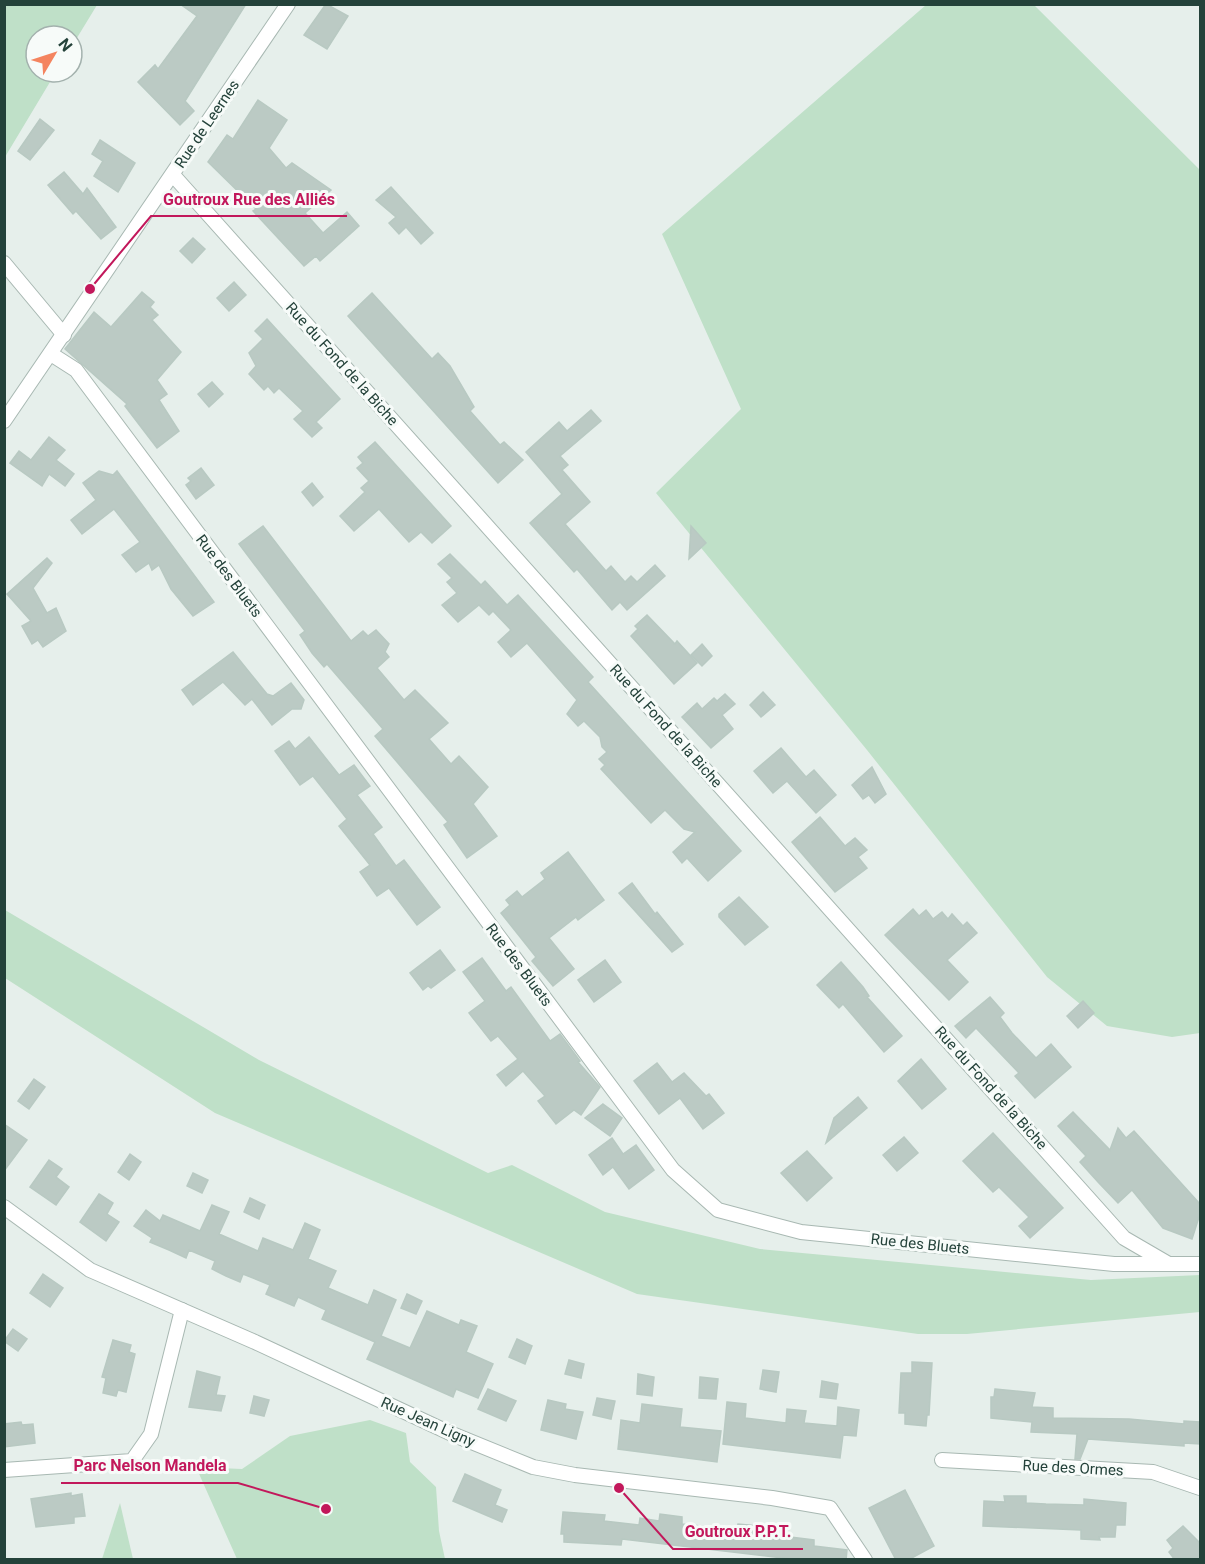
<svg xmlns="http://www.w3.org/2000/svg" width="1205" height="1564" font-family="Roboto,sans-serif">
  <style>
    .green { fill: #bfe0c8 }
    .building { fill: #bbcac4; stroke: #b8c9c2; stroke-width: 1.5 }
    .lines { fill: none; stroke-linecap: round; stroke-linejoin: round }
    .minor-casing { stroke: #a8b8b2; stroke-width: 16 }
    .minor { stroke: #fff; stroke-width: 14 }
    .labels { text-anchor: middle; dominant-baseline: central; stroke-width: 6; stroke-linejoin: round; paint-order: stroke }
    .street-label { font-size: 15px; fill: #24423a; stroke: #f7fbf9 }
    .leader { fill: none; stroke: #c2185b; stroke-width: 2 }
    .callout-dot { fill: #c2185b; stroke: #f7fbf9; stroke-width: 2 }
    .callout-label { font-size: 16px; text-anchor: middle; font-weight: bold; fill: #c2185b; stroke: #f7fbf9; stroke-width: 6; stroke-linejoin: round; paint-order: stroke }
  </style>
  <rect width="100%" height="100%" fill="#e6efeb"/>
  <g class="green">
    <polygon points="5,4 97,5 72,46 72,36 36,36 36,72 56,72 5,157"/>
    <polygon points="926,5 1034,5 1200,170 1200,1033 1172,1037 1107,1026 1047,977 867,750 656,493 741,409 662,234"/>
    <polygon points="5,910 259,1060 488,1173 512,1165 605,1212 760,1249 1091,1280 1200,1275 1200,1312 967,1334 918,1334 637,1294 215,1113 5,978"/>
    <polygon points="370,1420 406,1433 410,1462 436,1487 439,1531 445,1559 237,1559 196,1467 242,1469 290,1436"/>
    <polygon points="120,1503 133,1559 102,1559"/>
  </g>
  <g class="building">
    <polygon points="180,4 246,4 185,101 194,111 180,125 138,82 155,65 158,69 197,16"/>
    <polygon points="326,4 348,16 327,49 304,35"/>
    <polygon points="258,100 287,120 269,148 286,168 292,163 331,190 305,213 323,233 347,212 359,226 320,261 316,256 304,266 253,211 256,209 208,162 227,135 233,139"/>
    <polygon points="40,119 54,130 30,160 18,151"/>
    <polygon points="100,140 135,163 118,192 94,176 103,161 92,154"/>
    <polygon points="64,172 83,194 87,188 116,227 101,239 76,211 73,214 48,185"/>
    <polygon points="391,187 433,233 421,244 406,227 399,234 389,223 396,217 376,200"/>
    <polygon points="193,238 205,249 192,263 180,251"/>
    <polygon points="234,282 246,295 229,311 217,298"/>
    <polygon points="142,292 154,302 150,307 158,315 152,320 181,352 157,380 167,394 159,400 179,431 157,448 125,406 127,404 65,349 94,312 111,327"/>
    <polygon points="372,293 432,359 438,353 450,366 474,407 470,411 500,445 504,442 523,460 498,483 348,316"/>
    <polygon points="267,319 340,399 316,422 322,428 312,437 294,419 303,411 279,388 274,393 268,386 264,390 249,374 256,366 249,353 263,339 255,331"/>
    <polygon points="212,382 223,394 209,407 198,394"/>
    <polygon points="591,410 601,421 560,456 568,465 562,470 590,502 565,524 606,571 611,566 625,582 631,576 637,582 655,565 665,576 627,610 620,602 612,610 577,569 574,572 530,523 562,494 526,452 559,422 567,431"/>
    <polygon points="49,437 65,450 56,460 74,474 65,486 49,474 42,486 10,463 19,451 31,460"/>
    <polygon points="375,442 451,526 432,543 421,532 409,542 379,509 354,531 340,516 365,492 361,488 369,481 357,468 363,463 358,457"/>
    <polygon points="201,468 214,485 196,499 186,485 191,481 188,478"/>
    <polygon points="99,471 113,475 117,471 214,602 193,616 171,589 159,565 152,570 149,563 136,572 122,555 140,542 114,509 82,534 71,520 96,500 83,483"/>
    <polygon points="312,483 323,497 313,506 302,492"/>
    <polygon points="263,526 351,641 363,631 368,636 376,630 389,644 385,652 389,657 377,668 404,700 415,690 448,723 429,739 451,764 459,756 488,787 473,804 497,836 467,858 444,825 448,822 375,736 383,729 327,664 324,667 312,653 300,635 305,631 239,544"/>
    <polygon points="691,526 706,543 689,559"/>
    <polygon points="450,554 481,585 485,581 507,605 518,595 593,677 588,682 741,851 708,881 687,858 682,863 673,852 695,832 684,829 665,810 651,823 601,769 605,765 599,759 607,752 602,747 600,737 584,721 578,726 567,714 577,700 527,643 511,657 498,642 511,630 493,611 489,615 479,605 458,622 442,605 457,593 447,582 452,578 438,564"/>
    <polygon points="47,558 52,563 33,588 47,613 56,608 66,631 43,647 38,640 32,644 22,626 31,621 7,594"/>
    <polygon points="647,615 675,644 677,641 697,663 674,684 631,636 638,629 635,626"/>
    <polygon points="702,644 712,656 702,666 691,655"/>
    <polygon points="233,652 267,694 273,696 291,683 304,700 301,709 292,709 272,725 252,699 245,705 223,682 193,705 182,690"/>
    <polygon points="763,692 775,705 761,717 750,705"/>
    <polygon points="725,694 735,704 722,715 733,729 711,748 682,717 697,703 702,709 714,698 717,701"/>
    <polygon points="309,737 339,775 354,765 370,786 357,795 382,827 373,834 396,866 404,860 440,907 417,925 389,888 377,896 360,872 370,865 339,826 347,819 313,776 300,785 275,751 289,741 295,749"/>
    <polygon points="781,748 806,777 814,770 836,795 816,813 787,781 773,793 754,771"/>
    <polygon points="872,767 886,794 875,803 869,795 863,799 852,785"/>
    <polygon points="820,817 845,846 855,838 867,850 858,857 867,868 835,892 792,842"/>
    <polygon points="568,852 604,900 578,920 576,917 549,938 574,969 553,986 532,961 536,957 501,913 510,905 506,900 517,891 522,897 545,879 541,873"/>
    <polygon points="632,883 655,914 657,912 683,944 672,952 619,893"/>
    <polygon points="739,897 768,927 745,945 719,917 719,914"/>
    <polygon points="913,909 919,916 926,910 933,919 942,912 948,919 952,914 963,926 967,922 977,933 947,960 968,982 949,1000 885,935"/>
    <polygon points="440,950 455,970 431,988 428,986 423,990 410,973"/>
    <polygon points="482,958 506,991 511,987 550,1041 560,1034 580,1061 578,1062 600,1087 581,1115 574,1110 556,1124 538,1101 545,1096 523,1071 506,1086 497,1075 518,1059 498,1036 491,1041 469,1013 485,1001 463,972"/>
    <polygon points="605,960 621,982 594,1002 578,980"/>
    <polygon points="841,962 863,987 869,996 867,997 902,1036 884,1052 843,1004 839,1008 817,985"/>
    <polygon points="990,997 1004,1013 1000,1017 1012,1033 1036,1058 1051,1044 1071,1067 1035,1098 1015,1076 1019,1073 976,1028 966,1038 955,1026"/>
    <polygon points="1083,1001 1094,1013 1078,1028 1067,1016"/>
    <polygon points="921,1059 946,1089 922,1109 898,1081"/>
    <polygon points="657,1063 672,1082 684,1073 706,1096 709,1094 724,1113 703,1129 680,1098 659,1114 634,1081"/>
    <polygon points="34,1079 45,1087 29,1109 18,1101"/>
    <polygon points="858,1097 867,1108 826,1143 834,1118"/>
    <polygon points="603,1104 622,1118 610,1136 585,1118"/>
    <polygon points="1073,1112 1110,1150 1118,1128 1126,1138 1134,1131 1200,1204 1200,1214 1192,1239 1163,1228 1132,1190 1118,1203 1098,1182 1080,1162 1086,1156 1058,1126"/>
    <polygon points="4,1124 27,1140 4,1171"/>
    <polygon points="993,1133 1063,1208 1030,1238 1019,1226 1029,1217 999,1187 993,1192 963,1161"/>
    <polygon points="904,1137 918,1153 897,1171 883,1155"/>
    <polygon points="612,1138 623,1154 636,1145 654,1170 629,1189 613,1167 603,1175 589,1155"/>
    <polygon points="807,1151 832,1178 807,1201 781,1173"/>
    <polygon points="130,1154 141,1162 129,1180 118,1172"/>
    <polygon points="49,1160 62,1169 56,1177 69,1187 56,1205 30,1187"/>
    <polygon points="193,1173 208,1180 202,1193 187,1186"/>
    <polygon points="99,1194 113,1203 107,1214 119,1222 106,1241 80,1222"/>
    <polygon points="250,1198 265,1205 259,1219 244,1212"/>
    <polygon points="212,1205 229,1212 219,1234 258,1251 263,1238 293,1250 305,1223 320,1230 308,1259 336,1271 328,1288 368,1305 374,1290 396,1300 381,1336 410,1348 427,1311 459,1325 461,1320 477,1326 466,1352 493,1364 478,1398 456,1389 453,1397 367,1359 375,1342 322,1319 326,1310 298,1297 294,1306 266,1294 270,1285 243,1274 240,1282 226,1276 212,1269 215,1261 189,1250 186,1258 169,1250 150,1242 152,1238 134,1226 146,1210 160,1221 163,1215 200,1231"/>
    <polygon points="43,1274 63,1288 50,1307 30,1293"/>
    <polygon points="407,1294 422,1301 416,1314 401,1308"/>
    <polygon points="13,1329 27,1339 18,1351 4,1341"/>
    <polygon points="517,1339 532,1346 525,1364 509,1357"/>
    <polygon points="113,1340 131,1345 129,1352 135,1354 126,1392 118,1390 116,1396 103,1393 106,1378 102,1377"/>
    <polygon points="569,1360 584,1364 581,1378 565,1374"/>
    <polygon points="912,1362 932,1363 929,1415 927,1415 926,1426 905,1424 905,1413 899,1413 901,1373 912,1373"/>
    <polygon points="763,1370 779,1372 776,1392 760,1389"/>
    <polygon points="197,1371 220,1377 216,1395 225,1396 221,1411 189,1407"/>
    <polygon points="638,1374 654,1377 652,1396 637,1394"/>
    <polygon points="700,1377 718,1379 716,1399 699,1398"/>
    <polygon points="822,1381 838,1384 836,1399 820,1397"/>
    <polygon points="488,1389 516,1401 506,1421 478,1409"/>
    <polygon points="995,1389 1035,1393 1032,1407 1053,1408 1053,1418 1129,1419 1184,1424 1184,1421 1200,1422 1200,1444 1184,1443 1184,1446 1088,1439 1080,1459 1075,1459 1077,1434 1031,1432 1032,1422 991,1418 991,1397 994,1397"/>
    <polygon points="254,1396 269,1400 264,1416 250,1413"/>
    <polygon points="597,1398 615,1401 611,1419 593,1415"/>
    <polygon points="548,1400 566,1404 565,1409 583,1412 576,1439 541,1430"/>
    <polygon points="727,1402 746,1404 745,1418 786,1423 787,1409 806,1411 804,1423 837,1426 838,1407 859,1410 856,1436 843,1435 840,1458 723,1444"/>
    <polygon points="642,1404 682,1409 680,1427 721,1431 717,1462 618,1449 621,1420 640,1423"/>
    <polygon points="21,1422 22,1425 33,1424 35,1443 4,1447 4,1424"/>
    <polygon points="465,1474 501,1490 495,1505 507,1510 502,1522 453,1501"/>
    <polygon points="905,1490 934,1546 908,1560 896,1560 869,1508"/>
    <polygon points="71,1493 71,1496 82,1494 85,1516 74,1517 74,1523 36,1527 31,1499"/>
    <polygon points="1004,1496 1026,1496 1026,1503 1046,1504 1084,1505 1084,1499 1126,1503 1125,1525 1116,1525 1115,1537 1099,1537 1100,1540 1081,1539 1081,1530 983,1526 984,1501 1005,1502"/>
    <polygon points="563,1512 605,1515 604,1521 639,1525 640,1518 659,1521 660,1514 682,1517 682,1524 701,1526 737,1530 738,1524 759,1526 758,1533 814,1540 814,1546 847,1550 846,1560 799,1560 622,1539 621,1545 564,1542 564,1534 561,1534"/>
    <polygon points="1183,1526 1200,1543 1200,1560 1175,1560 1169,1552 1173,1548 1167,1540"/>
  </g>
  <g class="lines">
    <g class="minor-casing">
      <g id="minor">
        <polyline points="173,175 1124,1238 1167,1263"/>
        <polyline points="4,263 64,335"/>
        <polyline points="51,354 76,370 673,1170 718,1210 801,1232 1114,1264 1200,1264"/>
        <polyline points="4,421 288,4"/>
        <polyline points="4,1207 90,1270 255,1342 452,1434 533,1467 575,1475 772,1498 830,1508 865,1560"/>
        <polyline points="942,1460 1153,1472 1200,1488"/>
        <polyline points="4,1470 132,1461 151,1434 182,1310"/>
      </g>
    </g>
    <use href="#minor" class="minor"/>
  </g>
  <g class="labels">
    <g class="street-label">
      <text transform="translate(207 124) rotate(-56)">Rue de Leernes</text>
      <text transform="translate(342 364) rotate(48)">Rue du Fond de la Biche</text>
      <text transform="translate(229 576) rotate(53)">Rue des Bluets</text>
      <text transform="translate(666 726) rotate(48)">Rue du Fond de la Biche</text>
      <text transform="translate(519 965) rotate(53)">Rue des Bluets</text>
      <text transform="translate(991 1088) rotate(48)">Rue du Fond de la Biche</text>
      <text transform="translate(920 1244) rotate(6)">Rue des Bluets</text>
      <text transform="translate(428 1422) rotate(24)">Rue Jean Ligny</text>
      <text transform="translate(1073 1468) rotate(3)">Rue des Ormes</text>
    </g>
  </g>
  <path class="leader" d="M90 289L151 216H347M326 1509L238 1483H61M619 1488L673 1549H803"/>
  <g class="callout-dot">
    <circle cx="90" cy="289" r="6"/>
    <circle cx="326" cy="1509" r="6"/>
    <circle cx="619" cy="1488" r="6"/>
  </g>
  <g class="callout-label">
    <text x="249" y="205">Goutroux Rue des Alliés</text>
    <text x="150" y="1471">Parc Nelson Mandela</text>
    <text x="738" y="1537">Goutroux P.P.T.</text>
  </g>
  <rect width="1205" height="1564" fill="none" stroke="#24423a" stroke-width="12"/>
  <g transform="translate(54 54) rotate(51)"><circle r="28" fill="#f7fbf9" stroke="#a3b1ad" stroke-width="1.5"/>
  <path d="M0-4.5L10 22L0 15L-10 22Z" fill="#f4845f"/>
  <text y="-9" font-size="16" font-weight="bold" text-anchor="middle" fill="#24423a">N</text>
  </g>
</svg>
